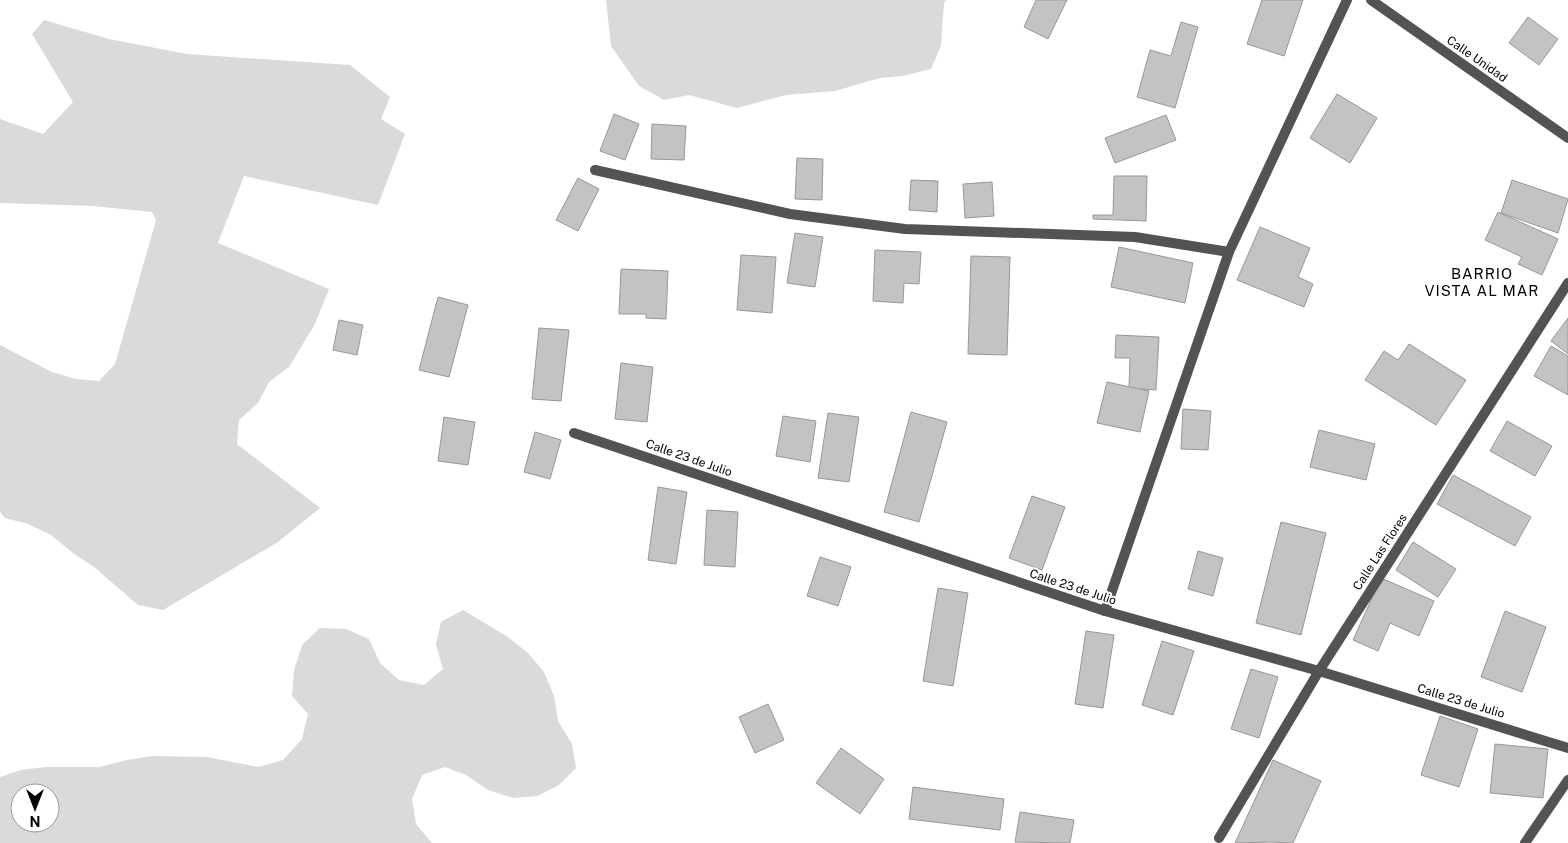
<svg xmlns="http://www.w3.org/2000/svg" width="1568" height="843" font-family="'Public Sans',sans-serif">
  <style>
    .green { fill: #dadada; fill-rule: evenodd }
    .building { fill: #c3c3c3; stroke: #979797 }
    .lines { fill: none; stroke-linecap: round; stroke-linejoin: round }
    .minor { stroke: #535353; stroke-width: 10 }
    .labels { text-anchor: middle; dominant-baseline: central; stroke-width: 4; stroke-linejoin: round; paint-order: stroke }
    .street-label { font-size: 12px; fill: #000; stroke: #fff }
    .quarter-label { font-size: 15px; letter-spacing: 1px; fill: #000; stroke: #fff }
  </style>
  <rect width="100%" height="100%" fill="#fff"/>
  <g class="green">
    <polygon points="606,0 946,0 944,3 941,46 931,69 903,76 880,78 835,91 786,95 737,108 689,95 664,100 639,86 611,46"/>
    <polygon points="44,20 109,39 187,54 350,65 390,97 381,119 405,134 378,205 244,176 218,243 329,289 315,324 289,367 269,382 258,403 239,420 237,444 320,508 278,542 163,610 138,605 94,567 73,553 51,535 28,524 5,518 0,512 0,345 52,372 76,379 99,381 115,364 156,220 152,212 93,206 0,203 0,119 43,134 73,102 32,34"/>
    <path d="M463 610 508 637 528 653 544 672 554 696 558 721 572 744 576 768 559 785 537 796 513 798 488 790 466 775 445 767 422 775 412 799 416 824 432 843H0V777L21 770 45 767H99L127 760 152 756 207 757 258 767 283 760 302 739 308 714 292 696 294 670 302 645 320 628 346 629 369 639 380 663 399 680 424 685 443 669 436 645 441 622ZM20 793H50V823H20Z"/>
  </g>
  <g class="building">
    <polygon points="1036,0 1067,0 1048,39 1024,27"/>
    <polygon points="1262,0 1303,0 1284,56 1247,44"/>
    <polygon points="1528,17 1558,39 1539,65 1509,43"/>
    <polygon points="1181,22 1198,27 1175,108 1137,97 1150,50 1171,56"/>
    <polygon points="1337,94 1377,118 1350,163 1310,138"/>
    <polygon points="614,114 639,124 625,160 600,151"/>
    <polygon points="1166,115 1176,140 1115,163 1105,138"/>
    <polygon points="652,124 686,126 684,160 651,159"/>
    <polygon points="797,158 823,159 822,200 795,199"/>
    <polygon points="1114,176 1147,176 1146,221 1093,219 1093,215 1113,215"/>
    <polygon points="578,178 599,189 578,231 556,220"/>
    <polygon points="911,180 938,181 937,212 909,210"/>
    <polygon points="1512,180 1568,199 1558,233 1501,213"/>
    <polygon points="992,182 994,216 965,218 963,184"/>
    <polygon points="1498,212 1558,239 1542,275 1518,264 1522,257 1485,240"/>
    <polygon points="1260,227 1310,248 1298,277 1313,284 1304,307 1237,280"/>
    <polygon points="795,233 823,237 815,287 787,283"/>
    <polygon points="1119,247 1193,263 1185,303 1111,287"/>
    <polygon points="875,250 921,252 919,284 904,283 903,303 873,301"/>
    <polygon points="741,255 776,257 772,313 737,310"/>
    <polygon points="971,256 1010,257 1007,355 968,354"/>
    <polygon points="621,269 668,271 666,319 646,318 646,314 619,314"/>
    <polygon points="438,297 468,305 449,377 419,370"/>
    <polygon points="1568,318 1568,354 1551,341"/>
    <polygon points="339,320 363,325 357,355 333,350"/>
    <polygon points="539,328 569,330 561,401 532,399"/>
    <polygon points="1116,335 1159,337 1156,390 1129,388 1130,358 1115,358"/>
    <polygon points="1409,344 1466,380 1436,425 1365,380 1384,351 1398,360"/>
    <polygon points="1551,346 1568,356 1568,395 1534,376"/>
    <polygon points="621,363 653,367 647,422 615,419"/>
    <polygon points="1107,382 1149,391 1140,432 1097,423"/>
    <polygon points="1183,409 1211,411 1208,450 1181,449"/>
    <polygon points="911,412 947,422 919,522 884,512"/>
    <polygon points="828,413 859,417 849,482 818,478"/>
    <polygon points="783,416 816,421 810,462 776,456"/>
    <polygon points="444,417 475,422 468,465 438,461"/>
    <polygon points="1507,421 1552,446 1535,476 1490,451"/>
    <polygon points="1319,430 1375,444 1366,480 1310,467"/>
    <polygon points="535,432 561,440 550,479 524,472"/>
    <polygon points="1453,475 1531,517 1515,546 1437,504"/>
    <polygon points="658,487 687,492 676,564 648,560"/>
    <polygon points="1032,496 1065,507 1042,570 1009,558"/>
    <polygon points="707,510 738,512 735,567 704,565"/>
    <polygon points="1281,522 1326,533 1301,635 1256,623"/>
    <polygon points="1413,542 1456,569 1438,597 1396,570"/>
    <polygon points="1198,551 1223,558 1213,596 1188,589"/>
    <polygon points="820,557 851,567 838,606 807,596"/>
    <polygon points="1381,578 1434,601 1419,636 1390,623 1378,651 1353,640"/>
    <polygon points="938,588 968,593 953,686 923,681"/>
    <polygon points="1505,611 1546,627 1522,692 1481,677"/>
    <polygon points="1086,631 1114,635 1103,708 1075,704"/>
    <polygon points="1162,641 1194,651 1173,715 1142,705"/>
    <polygon points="1251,669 1278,677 1259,738 1231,729"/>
    <polygon points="768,704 784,740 755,753 739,717"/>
    <polygon points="1440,716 1478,729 1459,787 1421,775"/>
    <polygon points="1495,744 1548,749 1543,798 1490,793"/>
    <polygon points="841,748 884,779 860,814 816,783"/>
    <polygon points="1273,760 1321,781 1293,843 1270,842 1235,843"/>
    <polygon points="913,787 1004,799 1000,830 909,819"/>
    <polygon points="1020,812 1074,820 1070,843 1015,842"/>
  </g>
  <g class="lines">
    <g class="minor">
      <polyline points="1371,0 1568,138"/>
      <polyline points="595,170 790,214 905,229 1135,237 1229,252"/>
      <polyline points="574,433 1105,611 1319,671 1568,748"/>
      <polyline points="1105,611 1229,252 1347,0"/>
      <polyline points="1219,838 1319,671 1568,283"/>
      <polyline points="1525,843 1568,780"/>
    </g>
  </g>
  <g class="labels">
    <g class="street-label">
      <text transform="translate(1477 59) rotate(35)">Calle Unidad</text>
      <text transform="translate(689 458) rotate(19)">Calle 23 de Julio</text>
      <text transform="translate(1380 552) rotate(-57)">Calle Las Flores</text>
      <text transform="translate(1073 587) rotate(18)">Calle 23 de Julio</text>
      <text transform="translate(1461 701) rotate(17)">Calle 23 de Julio</text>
    </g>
    <g class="quarter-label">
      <text x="1482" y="273">BARRIO<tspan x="1482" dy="17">VISTA AL MAR</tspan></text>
    </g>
  </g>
  <g transform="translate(35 808) rotate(180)"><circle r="24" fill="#ffffff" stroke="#999999"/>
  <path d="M0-4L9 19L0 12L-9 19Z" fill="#000000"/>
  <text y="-8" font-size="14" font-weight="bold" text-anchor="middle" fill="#000000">N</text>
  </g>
</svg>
